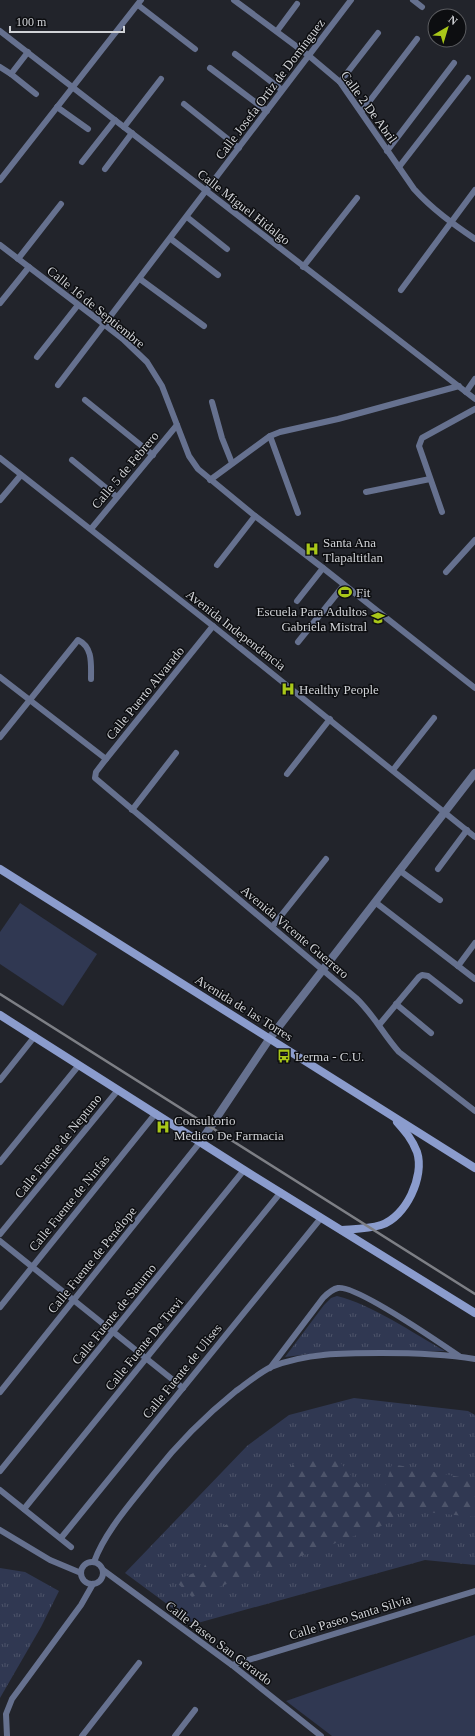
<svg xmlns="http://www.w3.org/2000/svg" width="475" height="1736" font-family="'Times New Roman',serif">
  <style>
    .grass { fill: url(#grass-tufts) }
    .forest { fill: url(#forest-firs) }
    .garden { fill: #303852 }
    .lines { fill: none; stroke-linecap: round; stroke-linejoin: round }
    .minor { stroke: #66718f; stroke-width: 6 }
    .tertiary { stroke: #66718f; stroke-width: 8 }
    .secondary { stroke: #8b9ccd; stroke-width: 8 }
    .rail { stroke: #7d7f85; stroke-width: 2.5 }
    .labels { text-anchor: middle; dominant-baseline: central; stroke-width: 3; stroke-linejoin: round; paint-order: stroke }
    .street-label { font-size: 13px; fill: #d0d2d6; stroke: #0d0e11 }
    .poi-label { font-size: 13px; fill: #d0d2d6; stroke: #0d0e11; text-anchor: start }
  </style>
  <defs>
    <pattern id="grass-tufts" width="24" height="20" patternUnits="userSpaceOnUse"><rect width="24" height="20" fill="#303852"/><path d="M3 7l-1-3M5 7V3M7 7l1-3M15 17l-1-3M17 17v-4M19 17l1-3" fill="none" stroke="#4d546a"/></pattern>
    <pattern id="forest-firs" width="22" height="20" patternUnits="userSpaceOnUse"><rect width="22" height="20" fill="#303852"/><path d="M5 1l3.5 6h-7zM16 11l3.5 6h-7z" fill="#4d546a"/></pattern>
  </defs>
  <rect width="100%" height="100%" fill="#22242b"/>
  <g class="grass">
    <path d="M337 1296C371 1304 413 1333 445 1351L326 1352 285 1357 324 1305 331 1298Z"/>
    <polygon points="354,1398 468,1411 475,1415 475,1565 425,1560 194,1624 125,1573 247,1446 289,1415"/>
    <polygon points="0,1568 25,1572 59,1591 41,1627 0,1698"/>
  </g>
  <polygon class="forest" points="296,1461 339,1461 365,1492 384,1490 392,1464 475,1480 475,1517 395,1509 397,1520 192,1597 175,1581 203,1569 224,1526 263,1502"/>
  <g class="garden">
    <polygon points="20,903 97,954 63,1006 0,964 0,932"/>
    <polygon points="475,1635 475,1736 332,1736 286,1701"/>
  </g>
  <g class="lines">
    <g class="minor">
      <path d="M234 0 308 55 340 82 414 189C432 209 453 224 475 239"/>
      <polyline points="413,0 422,7"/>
      <polyline points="138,5 195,49"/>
      <polyline points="0,31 475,399"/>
      <polyline points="277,31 297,4"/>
      <polyline points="28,52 11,74 36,94"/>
      <polyline points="235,54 282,90"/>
      <polyline points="0,67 11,74"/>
      <polyline points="210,68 267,111"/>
      <polyline points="340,82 378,33"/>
      <polyline points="184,104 239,148"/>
      <polyline points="57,107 88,129"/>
      <polyline points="362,111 417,39"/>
      <polyline points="124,127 161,79"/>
      <polyline points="387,151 454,63"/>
      <polyline points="82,162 115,120"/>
      <polyline points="399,167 468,78"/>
      <polyline points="105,169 132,133"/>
      <polyline points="0,180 141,0"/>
      <polyline points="187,217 227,249"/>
      <polyline points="171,239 218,275"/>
      <polyline points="0,245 105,325 124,340 147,362 162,386 189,456 198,469 255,516 323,568 475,688"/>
      <polyline points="18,259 61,204"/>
      <polyline points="303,267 357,198"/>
      <polyline points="140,279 204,326"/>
      <polyline points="401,290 475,190"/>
      <polyline points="0,303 29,267"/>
      <polyline points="37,357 78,305"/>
      <polyline points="58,385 351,0"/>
      <polyline points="466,392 475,379"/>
      <polyline points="85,400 153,455"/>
      <polyline points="212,402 222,438 232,463"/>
      <polyline points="270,436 298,513"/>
      <polyline points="0,458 213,626 475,837"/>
      <polyline points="72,460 117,497"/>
      <polyline points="210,480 270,436 280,432 338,419 459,386"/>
      <polyline points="366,492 430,479"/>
      <polyline points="0,500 21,475"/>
      <polyline points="442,512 419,446 422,438 475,409"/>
      <polyline points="91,529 177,425"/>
      <polyline points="217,565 255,516"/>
      <polyline points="446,572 475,540"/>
      <polyline points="297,601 323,568"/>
      <path d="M213 626 106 759 96 772 95 778 356 998C374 1015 383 1034 399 1052L475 1111"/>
      <polyline points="298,642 344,585"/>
      <polyline points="0,677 106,759"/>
      <path d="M0 737 78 640C93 647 91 664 91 679"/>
      <polyline points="393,770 434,718"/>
      <polyline points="287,774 330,719"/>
      <polyline points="132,810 176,753"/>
      <polyline points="438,869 467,830"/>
      <polyline points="399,870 440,900"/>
      <polyline points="375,902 475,979"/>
      <polyline points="272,927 326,859"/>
      <polyline points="458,966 475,943"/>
      <polyline points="396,1004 431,1033"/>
      <polyline points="379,1025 419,977 422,975 428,976 460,1001"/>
      <polyline points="0,1080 35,1036"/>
      <polyline points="0,1162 79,1065"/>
      <polyline points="0,1234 118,1090"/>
      <polyline points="0,1241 183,1388"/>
      <polyline points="0,1307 156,1113"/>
      <path d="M270 1368 323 1298C327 1294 332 1289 338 1288 356 1285 440 1343 459 1356"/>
      <polyline points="0,1392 201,1141"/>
      <polyline points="0,1471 244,1170"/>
      <polyline points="0,1490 71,1547"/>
      <polyline points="24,1509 281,1192"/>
      <polyline points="0,1530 50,1560 81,1573"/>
      <polyline points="61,1538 321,1218"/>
      <circle cx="92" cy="1573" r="11"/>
      <path d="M94 1562C105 1531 133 1501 153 1475 178 1443 205 1416 236 1391 247 1383 259 1373 271 1367 306 1353 344 1353 381 1353 413 1353 444 1354 475 1359"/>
      <polyline points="103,1570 232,1665 321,1736"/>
      <polyline points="232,1665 475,1591"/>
      <polyline points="7,1736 6,1714 12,1699 81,1605 93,1584"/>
      <polyline points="82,1736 139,1663"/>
      <polyline points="175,1736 195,1710"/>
    </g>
    <polyline class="tertiary" points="201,1141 270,1038 475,773"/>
    <g class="secondary">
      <polyline points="0,869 475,1168"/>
      <polyline points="0,1015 244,1170 475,1313"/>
      <path d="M342 1230C355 1229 368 1229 381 1225 406 1217 425 1176 417 1152 412 1139 405 1131 397 1122"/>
    </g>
    <polyline class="rail" points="0,994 475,1294"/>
  </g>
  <defs>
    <g id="hospital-bare" transform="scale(1.08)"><path d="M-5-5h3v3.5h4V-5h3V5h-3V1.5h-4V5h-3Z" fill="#a9c719" stroke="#0d0e11" stroke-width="2.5" paint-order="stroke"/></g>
    <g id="stadium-bare" transform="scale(1.08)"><path d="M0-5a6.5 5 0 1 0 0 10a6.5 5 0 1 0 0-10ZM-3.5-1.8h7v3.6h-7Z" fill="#a9c719" stroke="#0d0e11" stroke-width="2.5" paint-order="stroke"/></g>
    <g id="school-bare" transform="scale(1.08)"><path d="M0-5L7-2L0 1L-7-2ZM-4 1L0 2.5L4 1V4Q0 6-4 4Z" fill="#a9c719" stroke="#0d0e11" stroke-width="2.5" paint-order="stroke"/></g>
    <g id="bus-bare" transform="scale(1.08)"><path d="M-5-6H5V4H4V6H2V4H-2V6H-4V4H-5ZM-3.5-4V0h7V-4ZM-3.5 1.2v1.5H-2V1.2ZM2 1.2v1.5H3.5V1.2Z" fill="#a9c719" stroke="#0d0e11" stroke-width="2.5" paint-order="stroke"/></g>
  </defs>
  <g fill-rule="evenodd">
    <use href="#hospital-bare" x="312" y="549"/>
    <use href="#stadium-bare" x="345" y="592"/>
    <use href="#school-bare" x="378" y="618"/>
    <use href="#hospital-bare" x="288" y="689"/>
    <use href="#bus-bare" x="284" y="1056"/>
    <use href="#hospital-bare" x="163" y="1127"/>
  </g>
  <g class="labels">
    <g class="street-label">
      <text transform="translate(270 89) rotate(-53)">Calle Josefa Ortiz de Domínguez</text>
      <text transform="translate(369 107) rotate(54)">Calle 2 De Abril</text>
      <text transform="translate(244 207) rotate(38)">Calle Miguel Hidalgo</text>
      <text transform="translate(96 307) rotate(39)">Calle 16 de Septiembre</text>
      <text transform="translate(125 470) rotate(-50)">Calle 5 de Febrero</text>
      <text transform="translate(236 630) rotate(38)">Avenida Independencia</text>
      <text transform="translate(145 693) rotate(-51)">Calle Puerto Alvarado</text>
      <text transform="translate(295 932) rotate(40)">Avenida Vicente Guerrero</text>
      <text transform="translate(244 1008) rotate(32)">Avenida de las Torres</text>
      <text transform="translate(58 1146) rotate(-51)">Calle Fuente de Neptuno</text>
      <text transform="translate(69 1203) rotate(-51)">Calle Fuente de Ninfas</text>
      <text transform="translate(92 1260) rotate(-51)">Calle Fuente de Penélope</text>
      <text transform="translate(114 1314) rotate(-51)">Calle Fuente de Saturno</text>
      <text transform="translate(144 1344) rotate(-51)">Calle Fuente De Trevi</text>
      <text transform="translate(182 1371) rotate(-51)">Calle Fuente de Ulises</text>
      <text transform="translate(350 1617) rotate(-17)">Calle Paseo Santa Silvia</text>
      <text transform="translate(219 1643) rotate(37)">Calle Paseo San Gerardo</text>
    </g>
    <g class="poi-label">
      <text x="323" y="542">Santa Ana<tspan x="323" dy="15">Tlapaltitlan</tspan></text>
      <text x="356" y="592">Fit</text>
      <text x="367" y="611" text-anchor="end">Escuela Para Adultos<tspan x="367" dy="15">Gabriela Mistral</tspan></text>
      <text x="299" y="689">Healthy People</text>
      <text x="295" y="1056">Lerma - C.U.</text>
      <text x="174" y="1120">Consultorio<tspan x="174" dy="15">Medico De Farmacia</tspan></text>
    </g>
  </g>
  <g transform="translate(447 28) rotate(38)"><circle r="19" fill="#0d0e11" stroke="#5b5c60"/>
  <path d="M0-3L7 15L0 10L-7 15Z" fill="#a9c719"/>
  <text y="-6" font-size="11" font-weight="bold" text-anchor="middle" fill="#d0d2d6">N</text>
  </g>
  <path d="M10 26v6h114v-6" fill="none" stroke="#d0d2d6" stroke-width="2"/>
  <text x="16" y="26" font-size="12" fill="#d0d2d6" stroke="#0d0e11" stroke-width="3" paint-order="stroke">100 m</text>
</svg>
